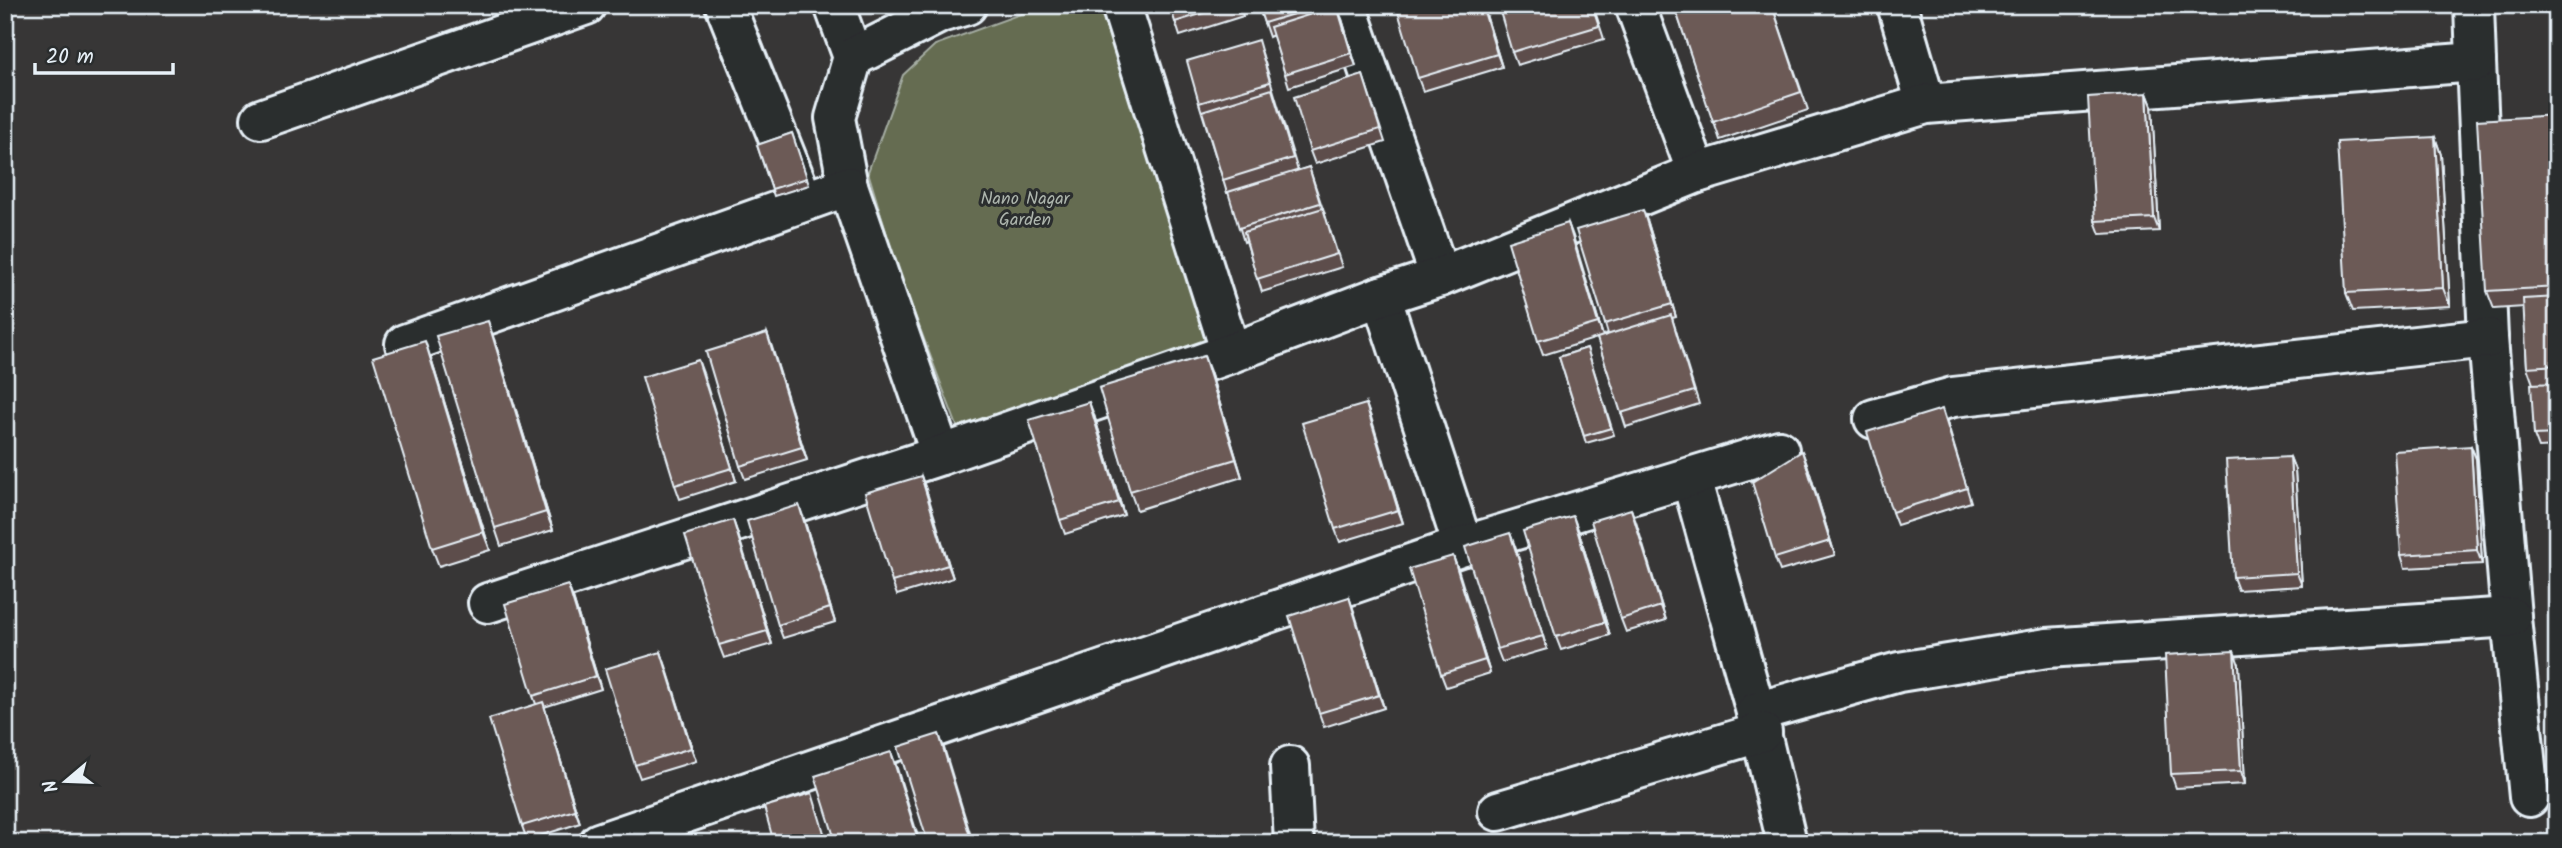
<svg xmlns="http://www.w3.org/2000/svg" width="2562" height="848" font-family="Kalam,sans-serif">
  <style>
    .green { fill: #656c51; stroke: #a6aea4; stroke-width: 2 }
    .lines { fill: none; stroke-linecap: round; stroke-linejoin: round }
    .minor-casing { stroke: #e8f1f8; stroke-width: 44 }
    .minor { stroke: #2a2d2e; stroke-width: 38 }
    .wall { fill: #5d4d4b; stroke: #e8f1f8; stroke-width: 2 }
    .shaded-wall { fill: #4c3f3d; stroke: #e8f1f8; stroke-width: 2 }
    .building { fill: #6c5a57; stroke: #e8f1f8; stroke-width: 2 }
    .labels { text-anchor: middle; dominant-baseline: central; stroke-width: 6; stroke-linejoin: round; paint-order: stroke }
    .park-label { font-size: 18px; fill: #adb5ad; stroke: #2a2d2e }
  </style>
  <rect width="100%" height="100%" fill="#373636"/>
  <filter id="ink" filterUnits="userSpaceOnUse"><feTurbulence type="fractalNoise" baseFrequency=".0143" numOctaves="2"/><feDisplacementMap in="SourceGraphic" scale="14" xChannelSelector="R" yChannelSelector="G"/><feConvolveMatrix kernelMatrix="1 2 1 2 8 2 1 2 1" color-interpolation-filters="sRGB"/></filter>
  <g filter="url(#ink)">
    <polygon class="green" points="1054,5 1105,5 1215,344 960,434 897,268 868,172 903,75 935,45 1026,12"/>
    <g class="lines">
      <g class="minor-casing">
        <g id="minor">
          <polyline points="725,5 798,187"/>
          <polyline points="834,5 853,57"/>
          <polyline points="1121,5 1231,353"/>
          <polyline points="1346,5 1440,277"/>
          <polyline points="1635,5 1697,173"/>
          <polyline points="1897,5 1926,104"/>
          <polyline points="2476,62 2488,338 2511,617 2529,797"/>
          <polyline points="261,119 586,5"/>
          <polyline points="848,186 835,118 853,57 940,13 967,5"/>
          <polyline points="1381,296 1463,546"/>
          <polyline points="405,344 848,186 941,455"/>
          <polyline points="1874,419 1953,397 2488,338"/>
          <polyline points="1691,478 1756,712 1787,843"/>
          <polyline points="488,603 941,455 1231,353 1381,296 1440,277 1697,173 1926,104 2476,62 2474,5"/>
          <polyline points="1756,712 1899,672 2047,648 2511,617"/>
          <polyline points="1290,766 1294,843"/>
          <polyline points="1498,811 1762,732"/>
          <polyline points="599,843 1463,546 1779,450"/>
        </g>
      </g>
      <use href="#minor" class="minor"/>
    </g>
    <g class="wall">
      <polygon points="1170,5 1240,5 1243,16 1180,36"/>
      <polygon points="1258,5 1331,5 1342,19 1356,66 1289,87 1273,35 1269,37"/>
      <polygon points="1483,5 1502,67 1423,91 1418,78"/>
      <polygon points="1593,5 1604,39 1517,65 1512,52"/>
      <polygon points="1674,5 1772,5 1808,110 1720,140"/>
      <polygon points="2557,5 2557,17 2553,7"/>
      <polygon points="1262,53 1298,171 1309,167 1342,267 1262,292 1246,241 1244,242 1229,193 1227,193 1223,180 1199,103"/>
      <polygon points="1363,75 1385,142 1315,164 1310,151"/>
      <polygon points="2147,93 2152,106 2159,231 2100,234 2095,221"/>
      <polygon points="2557,115 2557,447 2539,448 2534,435 2533,384 2527,367 2524,307 2494,309 2487,291"/>
      <polygon points="792,133 809,185 774,196 757,145"/>
      <polygon points="2435,137 2441,155 2450,306 2353,311 2346,293"/>
      <polygon points="1568,223 1603,336 1608,334 1605,324 1648,223 1676,317 1672,318 1699,404 1626,427 1597,338 1543,355 1538,341"/>
      <polygon points="767,333 807,460 745,479 740,466"/>
      <polygon points="494,339 553,530 501,546 495,528"/>
      <polygon points="1587,348 1614,435 1586,443 1559,357"/>
      <polygon points="431,359 490,550 439,566 432,548"/>
      <polygon points="698,360 736,481 680,499 675,485"/>
      <polygon points="1211,374 1242,477 1137,510 1130,491"/>
      <polygon points="1366,404 1403,523 1340,542 1335,529"/>
      <polygon points="1094,415 1124,515 1065,534 1060,520"/>
      <polygon points="1947,422 1971,502 1897,525 1892,512"/>
      <polygon points="2471,446 2476,459 2482,564 2405,568 2401,555"/>
      <polygon points="2290,457 2295,470 2302,586 2238,590 2233,577"/>
      <polygon points="1807,464 1835,555 1780,571 1775,558"/>
      <polygon points="921,476 953,578 897,595 892,582"/>
      <polygon points="1631,509 1666,620 1626,632 1621,619"/>
      <polygon points="804,519 835,622 783,638 778,625"/>
      <polygon points="733,520 772,644 724,658 719,645"/>
      <polygon points="1578,529 1610,635 1561,650 1556,637"/>
      <polygon points="1510,533 1547,649 1502,662 1497,649"/>
      <polygon points="1453,556 1490,673 1446,687 1441,674"/>
      <polygon points="1349,597 1384,708 1324,727 1319,713"/>
      <polygon points="573,598 601,689 544,707 580,823 527,840 522,826 536,704 533,696"/>
      <polygon points="661,652 696,761 640,778 635,765"/>
      <polygon points="2239,665 2245,784 2176,788 2171,774"/>
    </g>
    <g class="shaded-wall">
      <polygon points="1482,5 1483,5 1502,67 1497,54"/>
      <polygon points="1337,6 1342,19 1356,66 1351,53"/>
      <polygon points="2147,93 2152,106 2159,231 2154,218"/>
      <polygon points="2435,137 2441,155 2450,306 2443,288"/>
      <polygon points="1643,210 1648,223 1676,317 1672,304"/>
      <polygon points="1568,223 1573,236 1603,336 1598,323"/>
      <polygon points="488,321 494,339 553,530 546,512"/>
      <polygon points="767,333 772,347 807,460 802,447"/>
      <polygon points="425,341 431,359 490,550 483,532"/>
      <polygon points="1204,356 1211,374 1242,477 1236,459"/>
      <polygon points="698,360 703,373 736,481 732,468"/>
      <polygon points="1089,402 1094,415 1124,515 1119,502"/>
      <polygon points="1366,404 1371,417 1403,523 1398,510"/>
      <polygon points="2471,446 2476,459 2482,564 2477,550"/>
      <polygon points="1802,451 1807,464 1835,555 1830,541"/>
      <polygon points="2290,457 2295,470 2302,586 2297,573"/>
      <polygon points="921,476 926,489 953,578 948,565"/>
      <polygon points="799,505 804,519 835,622 830,608"/>
      <polygon points="1631,509 1636,522 1666,620 1661,606"/>
      <polygon points="1573,516 1578,529 1610,635 1605,622"/>
      <polygon points="733,520 738,534 772,644 767,631"/>
      <polygon points="1510,533 1515,546 1547,649 1543,636"/>
      <polygon points="1453,556 1458,569 1490,673 1485,660"/>
      <polygon points="568,585 573,598 601,689 596,676"/>
      <polygon points="1349,597 1354,611 1384,708 1379,695"/>
      <polygon points="2234,651 2239,665 2245,784 2241,771"/>
      <polygon points="661,652 666,666 696,761 691,748"/>
      <polygon points="543,702 547,716 580,823 575,810"/>
      <polygon points="939,734 944,748 973,843 972,843"/>
      <polygon points="891,752 896,765 920,843 919,843"/>
    </g>
    <g class="building">
      <polygon points="1170,5 1230,5 1175,22"/>
      <polygon points="1258,5 1323,5 1264,23"/>
      <polygon points="1396,5 1482,5 1497,54 1418,78"/>
      <polygon points="1498,5 1592,5 1599,26 1512,52"/>
      <polygon points="1674,5 1772,5 1801,92 1713,122"/>
      <polygon points="1337,6 1351,53 1285,74 1270,27"/>
      <polygon points="1258,40 1270,82 1199,103 1187,61"/>
      <polygon points="1363,75 1380,129 1310,151 1294,97"/>
      <polygon points="1272,89 1293,158 1223,180 1202,111"/>
      <polygon points="2147,93 2154,218 2095,221 2088,97"/>
      <polygon points="2557,115 2557,287 2487,291 2477,120"/>
      <polygon points="792,133 807,178 772,189 757,145"/>
      <polygon points="2435,137 2443,288 2346,293 2337,142"/>
      <polygon points="1309,167 1320,203 1239,228 1228,192"/>
      <polygon points="1323,208 1337,254 1257,279 1244,232"/>
      <polygon points="1643,210 1672,304 1605,324 1576,230"/>
      <polygon points="1568,223 1598,323 1538,341 1508,242"/>
      <polygon points="2557,297 2557,365 2527,367 2523,299"/>
      <polygon points="1671,315 1694,391 1621,413 1597,338"/>
      <polygon points="488,321 546,512 495,528 436,336"/>
      <polygon points="767,333 802,447 740,466 706,352"/>
      <polygon points="425,341 483,532 432,548 373,357"/>
      <polygon points="1587,348 1611,428 1584,436 1559,357"/>
      <polygon points="1204,356 1236,459 1130,491 1099,388"/>
      <polygon points="698,360 732,468 675,485 642,377"/>
      <polygon points="2557,383 2557,434 2534,435 2531,384"/>
      <polygon points="1089,402 1119,502 1060,520 1029,420"/>
      <polygon points="1366,404 1398,510 1335,529 1302,423"/>
      <polygon points="1942,409 1967,488 1892,512 1867,432"/>
      <polygon points="2471,446 2477,550 2401,555 2394,451"/>
      <polygon points="1802,451 1830,541 1775,558 1752,482"/>
      <polygon points="2290,457 2297,573 2233,577 2226,460"/>
      <polygon points="921,476 948,565 892,582 865,493"/>
      <polygon points="799,505 830,608 778,625 747,521"/>
      <polygon points="1631,509 1661,606 1621,619 1591,521"/>
      <polygon points="1573,516 1605,622 1556,637 1523,531"/>
      <polygon points="733,520 767,631 719,645 685,535"/>
      <polygon points="1510,533 1543,636 1497,649 1465,547"/>
      <polygon points="1453,556 1485,660 1441,674 1409,569"/>
      <polygon points="568,585 596,676 533,696 505,604"/>
      <polygon points="1349,597 1379,695 1319,713 1289,616"/>
      <polygon points="2234,651 2241,771 2171,774 2165,655"/>
      <polygon points="661,652 691,748 635,765 605,669"/>
      <polygon points="543,702 575,810 522,826 489,719"/>
      <polygon points="939,734 972,843 928,843 898,747"/>
      <polygon points="891,752 919,843 836,843 815,776"/>
      <polygon points="812,793 827,843 774,843 764,807"/>
    </g>
  </g>
  <g class="labels">
    <g class="park-label">
      <text x="1025" y="199">Nano Nagar<tspan x="1025" dy="21">Garden</tspan></text>
    </g>
  </g>
  <rect width="2562" height="848" fill="none" stroke="#2a2d2e" stroke-width="28"/>
  <rect x="14" y="14" width="2534" height="820" fill="none" stroke="#e8f1f8" stroke-width="2.5" filter="url(#ink)"/>
  <g transform="translate(66 781) rotate(251)" stroke="#2a2d2e" stroke-width="5" paint-order="stroke">
  <path d="M0-5L12 26L0 18L-12 26Z" fill="#e8f1f8"/>
  <text y="-10" font-size="19" font-weight="bold" text-anchor="middle" fill="#e8f1f8">N</text>
  </g>
  <path d="M35 63v10h138v-10" fill="none" stroke="#e8f1f8" stroke-width="3.5"/>
  <text x="46" y="63" font-size="21" fill="#e8f1f8" stroke="#2a2d2e" stroke-width="5" paint-order="stroke">20 m</text>
</svg>
